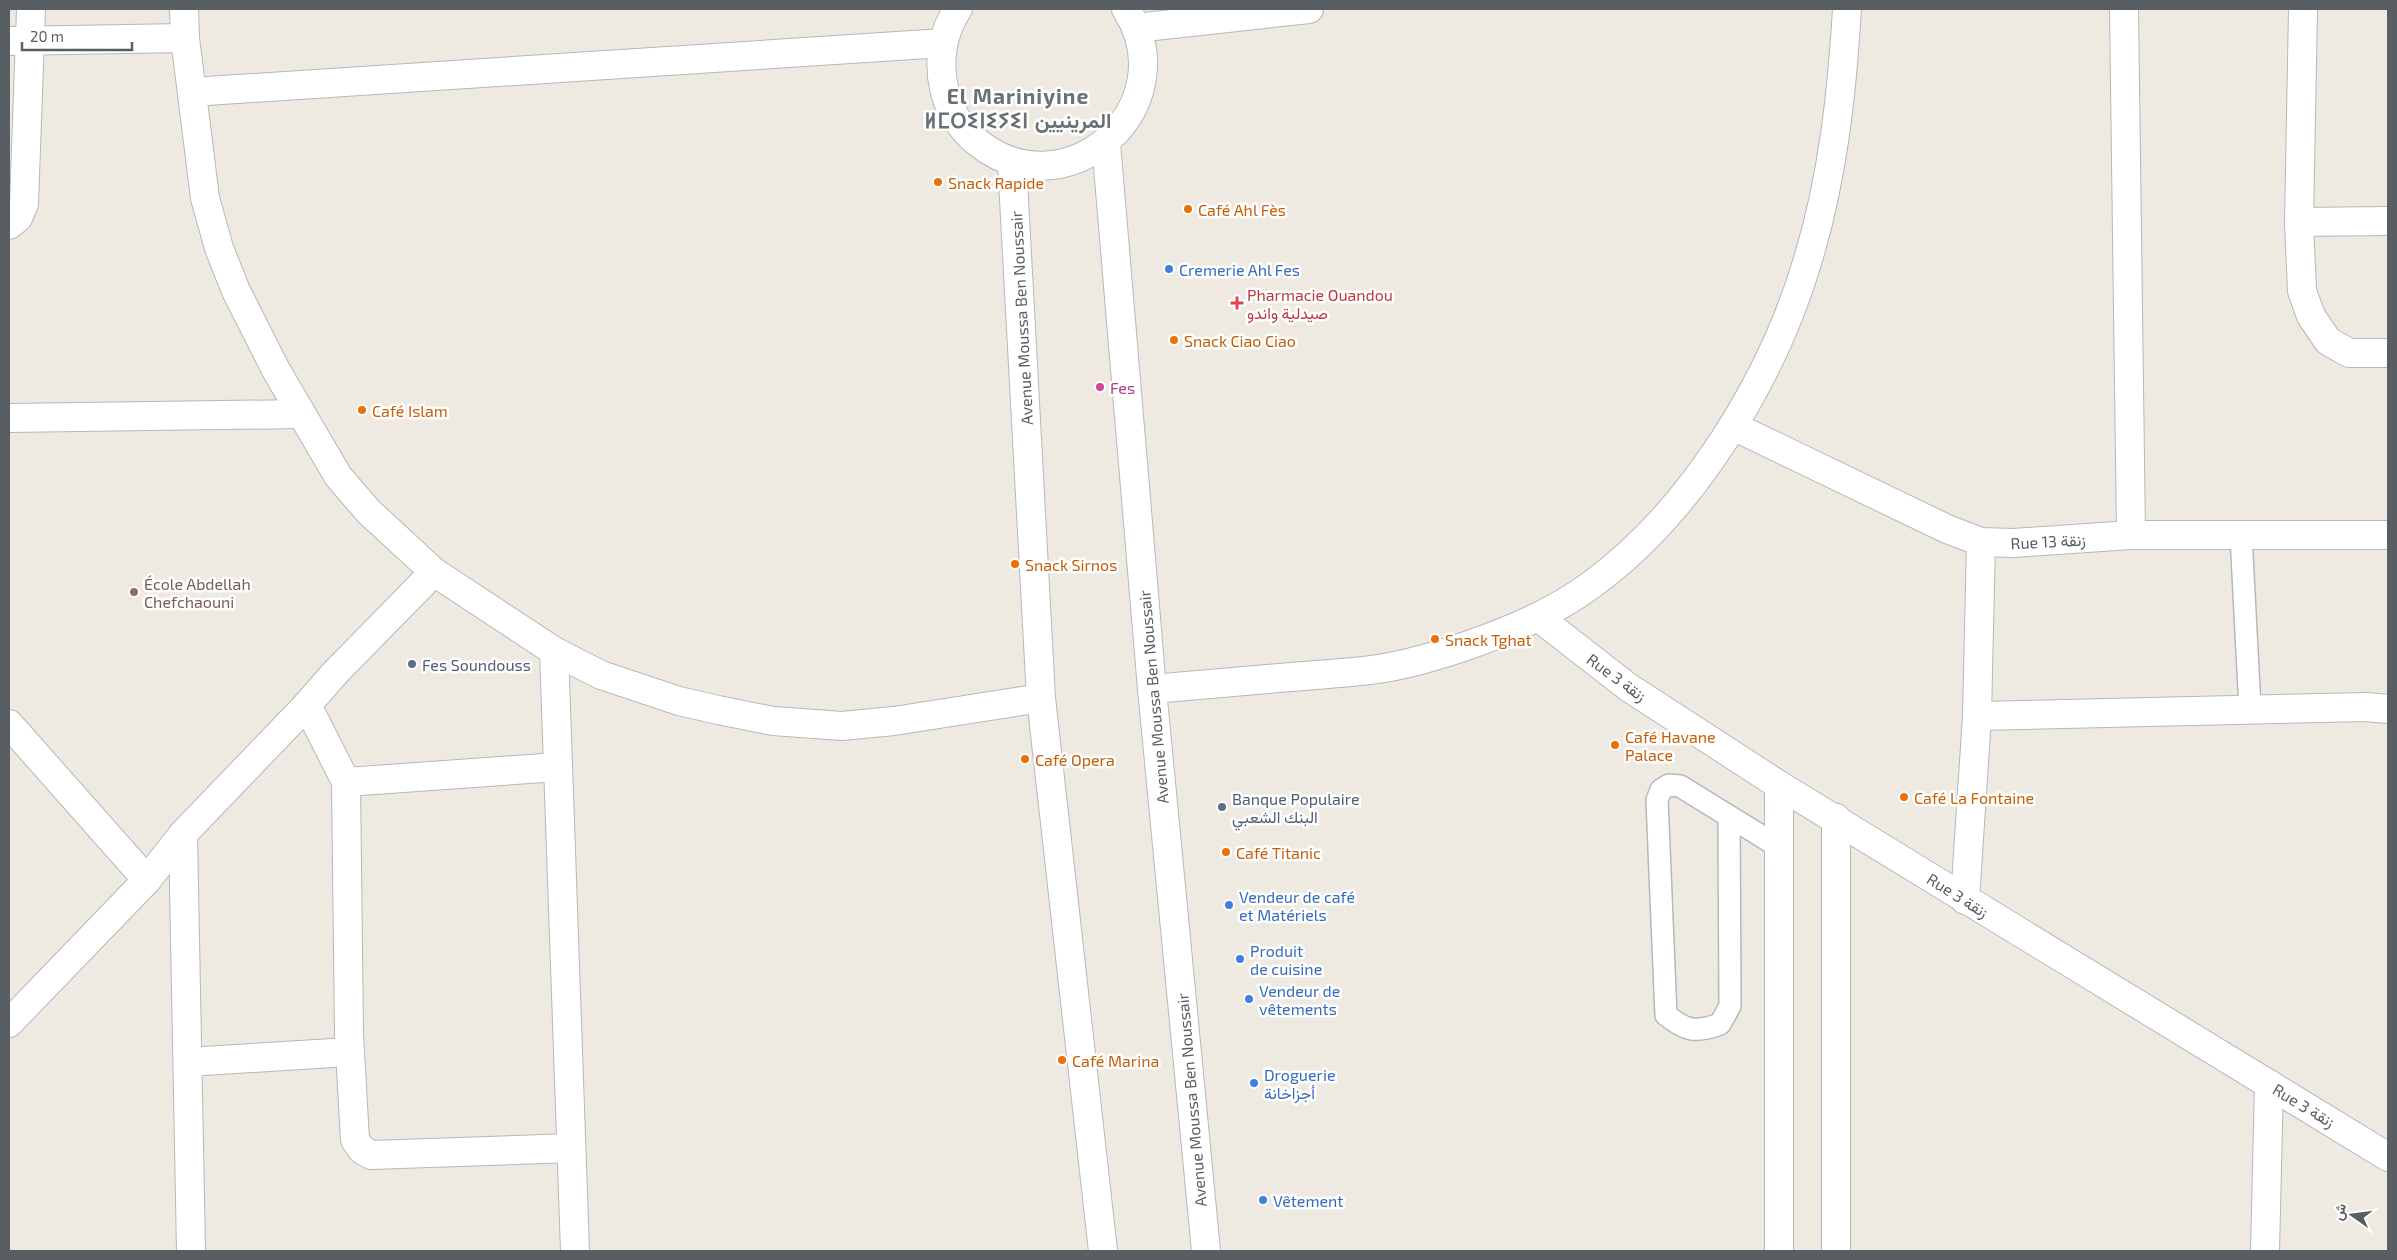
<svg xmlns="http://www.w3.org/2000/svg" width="2397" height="1260" font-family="'Exo 2',Vazirmatn,'Noto Sans Tifinagh',sans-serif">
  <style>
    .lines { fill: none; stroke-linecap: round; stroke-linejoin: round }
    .lane-casing { stroke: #b4b8bd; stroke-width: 24 }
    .street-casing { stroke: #b4b8bd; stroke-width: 30 }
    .secondary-casing { stroke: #b5b9bf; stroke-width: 30 }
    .lane { stroke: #fff; stroke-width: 21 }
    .street { stroke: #fff; stroke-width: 28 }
    .secondary { stroke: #fff; stroke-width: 28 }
    .food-dot { fill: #e8710a; stroke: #fff; stroke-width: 2 }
    .shop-dot { fill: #3f7fe0; stroke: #fff; stroke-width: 2 }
    .health-dot { fill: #e0444e; stroke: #fff; stroke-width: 2 }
    .hotel-dot { fill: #d1479c; stroke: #fff; stroke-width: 2 }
    .education-dot { fill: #8d6e63; stroke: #fff; stroke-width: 2 }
    .service-dot { fill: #5c6f8a; stroke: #fff; stroke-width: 2 }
    .labels { text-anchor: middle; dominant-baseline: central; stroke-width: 5; stroke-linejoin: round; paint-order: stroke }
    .food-label { font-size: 16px; fill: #c56008; stroke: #fff; text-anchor: start }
    .shop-label { font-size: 16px; fill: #366cbe; stroke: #fff; text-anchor: start }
    .health-label { font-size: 16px; fill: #be3a42; stroke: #fff; text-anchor: start }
    .street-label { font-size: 16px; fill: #595e63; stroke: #fff }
    .hotel-label { font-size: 16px; fill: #b23c85; stroke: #fff; text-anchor: start }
    .education-label { font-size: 16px; fill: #785e54; stroke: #fff; text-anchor: start }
    .service-label { font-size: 16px; fill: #4e5e75; stroke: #fff; text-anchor: start }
    .district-label { font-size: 21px; font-weight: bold; letter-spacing: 1px; fill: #6a7175; stroke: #fff }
  </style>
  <rect width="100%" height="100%" fill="#eeeae1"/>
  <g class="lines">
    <g class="lane-casing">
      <g id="lane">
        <polyline points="2241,535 2250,709"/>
        <path d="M1729 816 1730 1006 1720 1024C1695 1033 1686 1031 1666 1015L1657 800 1661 790 1669 785 1680 786 1779 847"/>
      </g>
    </g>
    <g class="street-casing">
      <g id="street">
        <polyline points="184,9 185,38 205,198 219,248 236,291 276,370 338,476 368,511 434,572 554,651 601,675 679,701 718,710 773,721 842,726 894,721 1041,698"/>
        <polyline points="2124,9 2131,535"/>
        <polyline points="2303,9 2299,222 2302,291 2311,316 2328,341 2349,353 2388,353"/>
        <polyline points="1136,28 1309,9"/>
        <polyline points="9,41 185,38"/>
        <polyline points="192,92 943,43"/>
        <polyline points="2299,222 2388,221"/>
        <polyline points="9,225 18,218 24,204 31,9"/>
        <polyline points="9,418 301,414"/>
        <polyline points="1733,426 1947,529 1981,542 2013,543 2131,535 2388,535"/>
        <polyline points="1538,617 1628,687 1779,785 2388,1157"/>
        <polyline points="554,651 575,1251"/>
        <path d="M1152 689C1198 685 1244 681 1291 677 1322 674 1354 673 1385 668 1412 663 1440 655 1466 646 1509 631 1553 613 1591 585 1693 511 1774 377 1809 256 1833 176 1842 92 1847 9"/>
        <polyline points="307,705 346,782 349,1034 355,1140 362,1150 371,1155 571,1148"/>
        <polyline points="1977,716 2366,707 2388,709"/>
        <polyline points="9,724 147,880"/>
        <polyline points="346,782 558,767"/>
        <polyline points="1779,785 1779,1251"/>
        <polyline points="1836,818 1836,1251"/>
        <polyline points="183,834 191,1251"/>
        <polyline points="1965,900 1977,716 1981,542"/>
        <polyline points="9,1023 147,880 183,834 307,705 335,673 434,572"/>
        <polyline points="188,1062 349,1052"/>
        <polyline points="2265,1251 2269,1084"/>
      </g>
    </g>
    <g class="secondary-casing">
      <g id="secondary">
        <path d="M958 9C942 32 938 62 944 88 948 109 961 129 977 142 1067 215 1188 105 1126 9"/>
        <polyline points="1106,143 1152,689 1206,1251"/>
        <polyline points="1012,162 1041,698 1103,1251"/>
      </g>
    </g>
    <use href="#lane" class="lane"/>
    <use href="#street" class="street"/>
    <use href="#secondary" class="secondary"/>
  </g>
  <g class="food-dot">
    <circle cx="938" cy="182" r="5"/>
    <circle cx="1188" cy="209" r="5"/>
    <circle cx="1174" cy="340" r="5"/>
    <circle cx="362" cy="410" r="5"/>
    <circle cx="1015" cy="564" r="5"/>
    <circle cx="1435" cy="639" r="5"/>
    <circle cx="1615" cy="745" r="5"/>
    <circle cx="1025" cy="759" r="5"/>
    <circle cx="1904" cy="797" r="5"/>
    <circle cx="1226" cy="852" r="5"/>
    <circle cx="1062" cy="1060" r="5"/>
  </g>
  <g class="shop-dot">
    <circle cx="1169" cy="269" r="5"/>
    <circle cx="1229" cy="905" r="5"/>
    <circle cx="1240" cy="959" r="5"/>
    <circle cx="1249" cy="999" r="5"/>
    <circle cx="1254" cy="1083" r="5"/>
    <circle cx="1263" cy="1200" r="5"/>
  </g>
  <path class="health-dot" d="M1234.5 295.5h5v5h5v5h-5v5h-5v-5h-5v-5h5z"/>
  <circle class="hotel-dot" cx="1100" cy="387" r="5"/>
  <circle class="education-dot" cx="134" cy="592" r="5"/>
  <g class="service-dot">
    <circle cx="412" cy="664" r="5"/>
    <circle cx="1222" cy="807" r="5"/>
  </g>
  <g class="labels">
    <g class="food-label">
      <text x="948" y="182">Snack Rapide</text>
      <text x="1198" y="209">Café Ahl Fès</text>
      <text x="1184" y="340">Snack Ciao Ciao</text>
      <text x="372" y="410">Café Islam</text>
      <text x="1025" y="564">Snack Sirnos</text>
      <text x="1445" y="639">Snack Tghat</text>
      <text x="1625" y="736">Café Havane<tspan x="1625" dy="18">Palace</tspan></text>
      <text x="1035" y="759">Café Opera</text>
      <text x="1914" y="797">Café La Fontaine</text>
      <text x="1236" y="852">Café Titanic</text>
      <text x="1072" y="1060">Café Marina</text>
    </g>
    <g class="shop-label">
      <text x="1179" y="269">Cremerie Ahl Fes</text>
      <text x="1239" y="896">Vendeur de café<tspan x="1239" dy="18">et Matériels</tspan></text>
      <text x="1250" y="950">Produit<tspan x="1250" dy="18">de cuisine</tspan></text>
      <text x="1259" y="990">Vendeur de<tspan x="1259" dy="18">vêtements</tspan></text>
      <text x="1264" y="1074">Droguerie<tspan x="1264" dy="18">أجزاخانة</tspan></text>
      <text x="1273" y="1200">Vêtement</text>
    </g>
    <g class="health-label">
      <text x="1247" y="294">Pharmacie Ouandou<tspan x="1247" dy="18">صيدلية واندو</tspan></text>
    </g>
    <g class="street-label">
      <text transform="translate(1021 318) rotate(-93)">Avenue Moussa Ben Noussair</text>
      <text transform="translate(2048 541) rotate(-3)">Rue 13 زنقة</text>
      <text transform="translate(1617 677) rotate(36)">Rue 3 زنقة</text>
      <text transform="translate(1153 697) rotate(-95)">Avenue Moussa Ben Noussair</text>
      <text transform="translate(1958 895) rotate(32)">Rue 3 زنقة</text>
      <text transform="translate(1191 1100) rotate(-95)">Avenue Moussa Ben Noussair</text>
      <text transform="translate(2304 1105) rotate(31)">Rue 3 زنقة</text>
    </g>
    <g class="hotel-label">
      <text x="1110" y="387">Fes</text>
    </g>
    <g class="education-label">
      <text x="144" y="583">École Abdellah<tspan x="144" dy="18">Chefchaouni</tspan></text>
    </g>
    <g class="service-label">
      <text x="422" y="664">Fes Soundouss</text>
      <text x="1232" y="798">Banque Populaire<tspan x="1232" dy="18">البنك الشعبي</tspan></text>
    </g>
    <g class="district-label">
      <text x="1018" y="95">El Mariniyine<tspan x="1018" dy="24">ⵍⵎⵔⵉⵏⵉⵢⵉⵏ المرينيين</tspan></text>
    </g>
  </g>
  <rect width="2397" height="1260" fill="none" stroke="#595e63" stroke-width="20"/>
  <g transform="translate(2352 1215) rotate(284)" stroke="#ffffff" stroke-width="4" paint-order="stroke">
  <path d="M0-4L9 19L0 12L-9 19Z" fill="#595e63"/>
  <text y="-8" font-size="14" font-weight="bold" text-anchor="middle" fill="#595e63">ش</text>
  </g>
  <path d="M22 42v8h110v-8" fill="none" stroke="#595e63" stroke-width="2.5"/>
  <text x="30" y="42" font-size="15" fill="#595e63" stroke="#ffffff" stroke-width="4" paint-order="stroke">20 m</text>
</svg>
